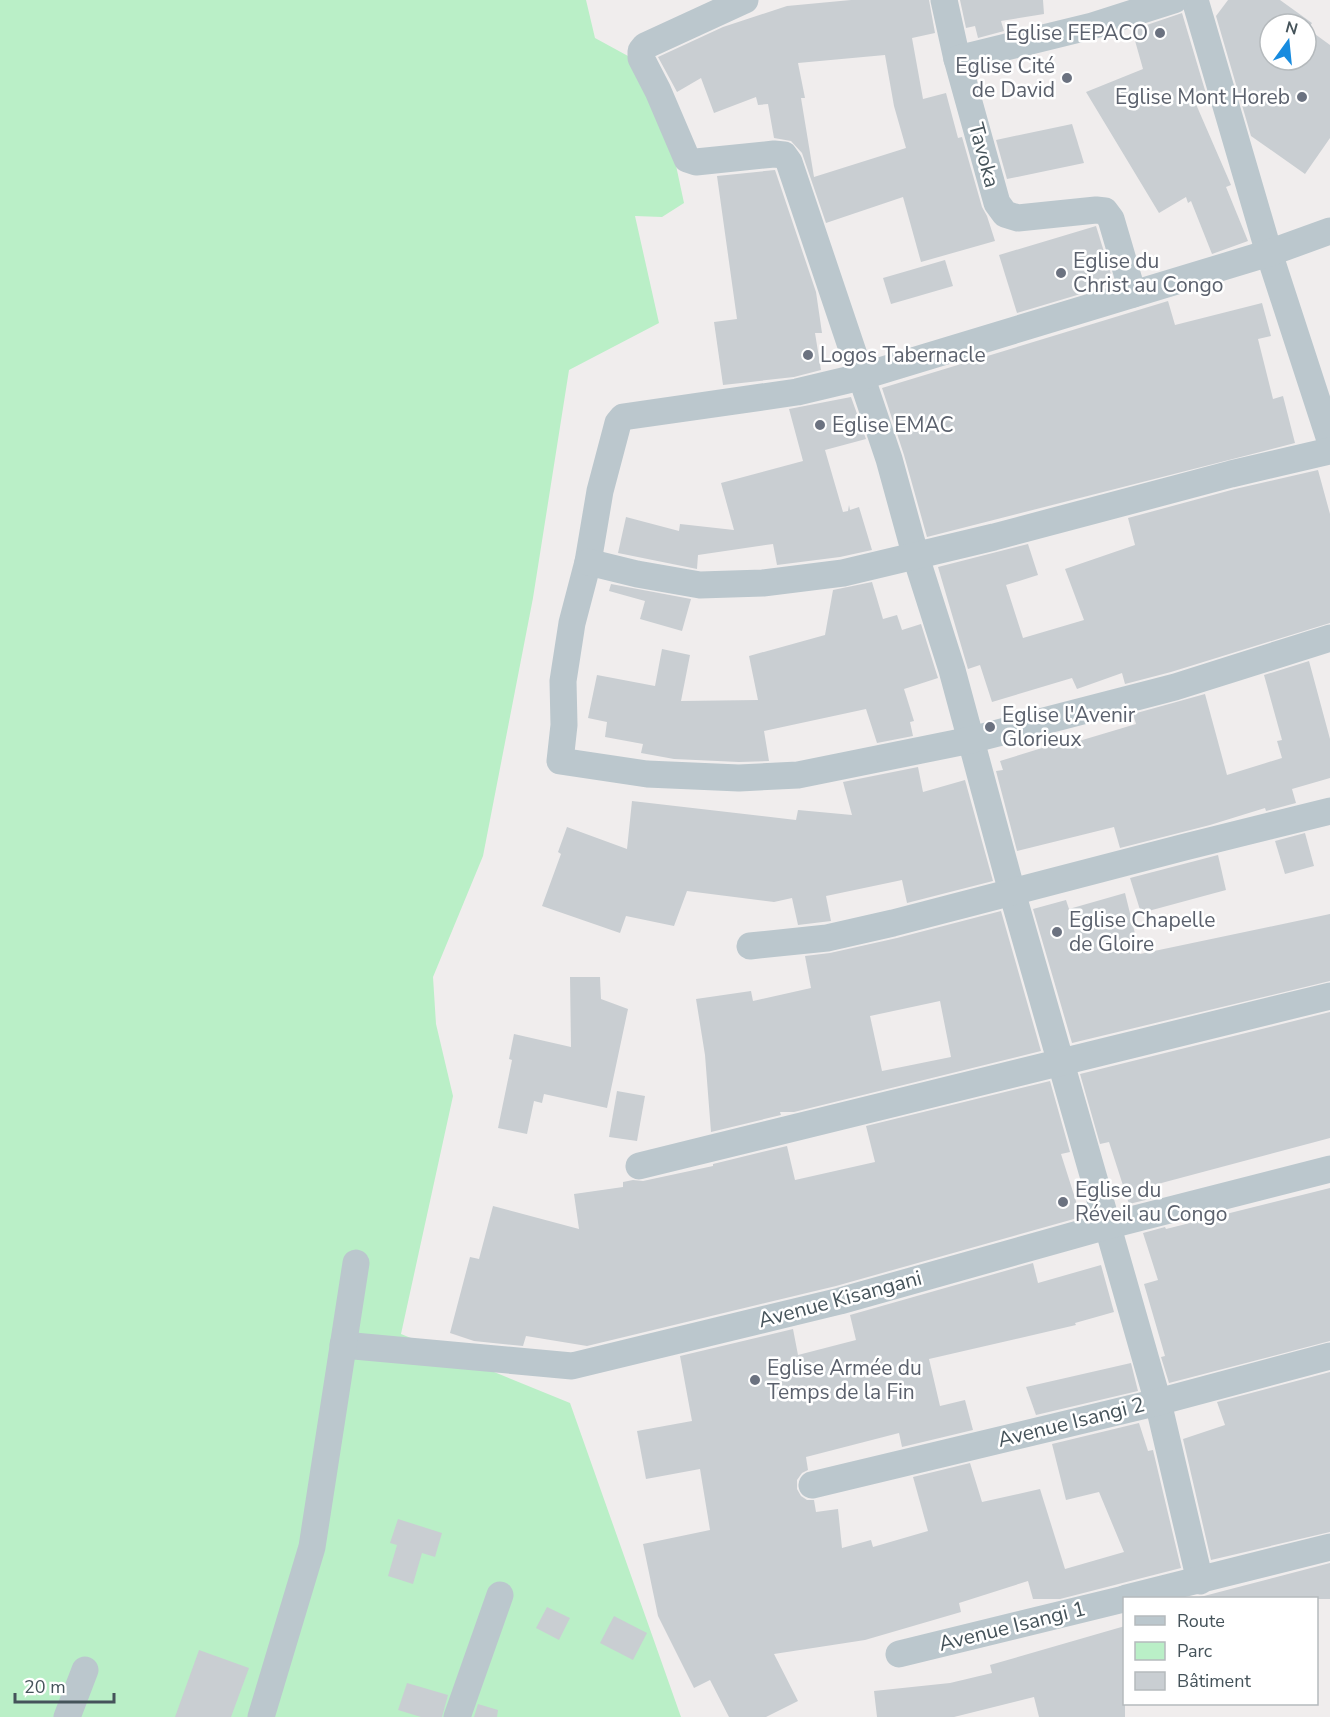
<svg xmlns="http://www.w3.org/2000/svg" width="1330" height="1717" font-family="'Nunito Sans',sans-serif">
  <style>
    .green { fill: #baefc7 }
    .building { fill: #c9ced2; fill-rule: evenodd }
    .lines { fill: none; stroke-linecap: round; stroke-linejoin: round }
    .minor { stroke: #bbc7cd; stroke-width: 27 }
    .worship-dot { fill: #6b7280; stroke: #fff; stroke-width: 2 }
    .labels { text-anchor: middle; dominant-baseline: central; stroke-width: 5; stroke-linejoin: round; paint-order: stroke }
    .worship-label { font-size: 21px; fill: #5b616d; stroke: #fff; text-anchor: start }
    .street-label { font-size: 21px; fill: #45535a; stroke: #fff }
  </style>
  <rect width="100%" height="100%" fill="#f0eded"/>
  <polygon class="green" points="0,0 586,0 595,38 628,56 671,142 684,203 662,217 635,216 659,323 569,370 533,598 483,856 433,977 436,1024 453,1096 401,1334 570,1403 681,1717 0,1717"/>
  <g class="building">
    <path d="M851 0H929L935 33 912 38 923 99 946 93 958 138 962 137 982 207 987 216 995 241 921 262 903 197 826 223 802 153 791 141 774 138 768 104 758 105 756 97 714 113 701 78 677 92 658 57 723 27 787 6ZM885 55 894 106 906 148 814 177 801 98H805L798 63Z"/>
    <polygon points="960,0 1043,0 1044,14 1001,21 1004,31 978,38 975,26 966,28"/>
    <path d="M1228 0H1280L1312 23 1308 29 1330 45V138L1305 174 1251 136 1216 16ZM1270 24H1306V60H1270Z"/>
    <polygon points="1182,13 1210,107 1192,95 1231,185 1226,187 1248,241 1212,254 1191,201 1188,203 1186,197 1159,213 1086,92 1143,69 1132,30"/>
    <polygon points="1072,124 1084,163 1007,179 996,140"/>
    <polygon points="775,170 816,292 822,333 815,333 821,370 794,377 723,385 714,322 737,319 717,176"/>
    <polygon points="1096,226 1114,284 1017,313 999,255"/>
    <polygon points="945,260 953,286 891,304 883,278"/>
    <polygon points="1168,301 1175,325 1262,303 1271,336 1258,339 1273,399 1283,396 1295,443 927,537 904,455 882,388"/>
    <polygon points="851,397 866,439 825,450 843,512 848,511 849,505 850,510 859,507 872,550 840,557 777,565 773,544 698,555 697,569 618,553 626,517 679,531 680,524 734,530 721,483 803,461 789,409"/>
    <polygon points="1318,470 1330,514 1330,623 1171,672 1125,684 1122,673 1077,689 1072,678 992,702 980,665 968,669 938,567 1028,544 1038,575 1006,585 1023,638 1084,620 1065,569 1135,545 1128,518 1235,489"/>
    <polygon points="872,582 883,619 897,615 902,630 921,624 938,678 904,689 914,721 910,722 913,736 877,743 866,709 764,731 769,761 739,762 674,759 641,753 643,744 605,737 607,722 588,718 597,675 655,686 662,649 690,655 681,701 758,700 749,656 825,635 833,590"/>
    <polygon points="611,584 691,599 682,631 640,619 645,601 609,591"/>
    <polygon points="1309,661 1330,739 1330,778 1292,789 1296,803 1266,811 1265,808 1210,825 1120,848 1114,827 1017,851 996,771 1003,770 1000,761 1068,740 1069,744 1136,724 1133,714 1205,694 1227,775 1282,758 1277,741 1282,740 1264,675"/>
    <polygon points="918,767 923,792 965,780 993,881 907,903 902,880 826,896 831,921 798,925 792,898 774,902 687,891 674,926 626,916 620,933 542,906 561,854 558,852 567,827 627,849 632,801 796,820 798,810 852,815 843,782"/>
    <polygon points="1305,833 1314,866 1285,874 1275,841"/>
    <polygon points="1218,855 1226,890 1141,913 1130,878"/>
    <polygon points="1125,893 1140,954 1330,914 1330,981 1072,1043 1033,909 1066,900 1069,909"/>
    <path d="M1001 911 1041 1051 794 1112H780L781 1115 711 1132 705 1055 696 999 751 991 753 1001 811 988 805 956 830 953 897 938ZM940 1001 951 1057 882 1071 870 1016Z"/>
    <polygon points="570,977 600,977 601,999 628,1009 607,1108 544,1094 542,1103 534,1101 527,1134 498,1128 512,1060 509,1059 514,1034 571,1047"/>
    <polygon points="1330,1012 1330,1138 1154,1185 1158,1197 1129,1204 1109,1142 1100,1144 1080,1074"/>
    <polygon points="1050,1081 1070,1152 1061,1154 1081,1217 836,1286 587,1346 526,1336 523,1346 474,1341 450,1333 470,1257 479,1259 493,1206 579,1229 574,1194 623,1187 623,1182 633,1180 643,1181 713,1166 713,1164 787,1146 795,1180 875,1162 866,1126"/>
    <polygon points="617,1091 645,1096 637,1141 609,1137"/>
    <polygon points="1330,1188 1330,1341 1169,1383 1161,1357 1165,1356 1144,1284 1158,1280 1143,1233 1165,1227 1166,1229"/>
    <polygon points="1033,1263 1038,1283 1101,1265 1114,1312 1075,1323 1076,1325 929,1359 940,1406 965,1400 973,1430 902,1447 899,1433 806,1457 808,1470 802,1473 797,1480 797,1489 801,1496 807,1500 814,1500 816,1512 838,1509 842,1548 871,1540 873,1547 928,1531 913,1477 970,1463 982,1502 1040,1489 1065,1569 1124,1552 1099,1492 1066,1500 1052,1444 1139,1423 1148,1451 1153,1450 1181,1568 1060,1599 1033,1599 1028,1581 959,1603 961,1612 865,1640 774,1654 798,1701 766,1717 729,1717 710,1680 694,1688 658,1616 643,1544 710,1530 700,1469 646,1479 637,1431 692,1421 680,1356 793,1329 798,1355 856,1340 850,1315"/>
    <polygon points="1131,1363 1138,1391 1036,1415 1026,1387"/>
    <polygon points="1330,1372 1330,1532 1211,1560 1183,1439 1225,1425 1217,1402"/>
    <polygon points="398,1519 442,1533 435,1557 422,1553 413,1584 388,1576 397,1545 390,1543"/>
    <polygon points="1330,1563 1330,1599 1189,1599 1204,1596"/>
    <polygon points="547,1607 570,1618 559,1640 536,1628"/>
    <polygon points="614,1616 647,1633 633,1660 600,1643"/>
    <polygon points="1125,1626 1125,1717 1039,1717 1034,1697 954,1717 877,1717 874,1691 950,1683 992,1673 990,1665"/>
    <polygon points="199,1650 249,1668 231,1717 175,1717"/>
    <polygon points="407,1683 448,1695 442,1717 421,1717 398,1710"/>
    <polygon points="478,1704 498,1710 497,1717 474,1717"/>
  </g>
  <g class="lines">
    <g class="minor">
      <polyline points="745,0 645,46 641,51 641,58 658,91 687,159 696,162 774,154 784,155 789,162 889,459 916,557 952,670 1012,892 1158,1402 1200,1581"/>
      <polyline points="944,0 957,59 997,203 1005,214 1018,218 1096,210 1105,211 1111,219 1133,294"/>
      <polyline points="1195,0 1269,253 1330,440"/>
      <polyline points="957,59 1092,26 1174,0"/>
      <polyline points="1330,231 1269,253 860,377 797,392 623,417 618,423 600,491 588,562 572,623 563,681 564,725 560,761 647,774 739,778 798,775 971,740 1175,687 1330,638"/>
      <polyline points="588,562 637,574 700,585 763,583 843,573 994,537 1231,474 1330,451"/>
      <polyline points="750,946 827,938 893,923 1185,847 1330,811"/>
      <polyline points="639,1166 1330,996"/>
      <polyline points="343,1345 572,1366 840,1301 1107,1226 1330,1169"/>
      <polyline points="812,1485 1158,1402 1330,1356"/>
      <polyline points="1126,1598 1330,1547"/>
      <polyline points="899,1654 1124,1599"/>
      <polyline points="67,1717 85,1670"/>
      <polyline points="261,1717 312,1547 356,1263"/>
      <polyline points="457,1717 500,1595"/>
    </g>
  </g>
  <g class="worship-dot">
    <circle cx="1160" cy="33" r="6"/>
    <circle cx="1067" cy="78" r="6"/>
    <circle cx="1302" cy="97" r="6"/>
    <circle cx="1061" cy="273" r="6"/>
    <circle cx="808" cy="355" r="6"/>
    <circle cx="820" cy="425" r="6"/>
    <circle cx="990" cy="727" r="6"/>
    <circle cx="1057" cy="932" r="6"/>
    <circle cx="1063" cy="1202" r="6"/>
    <circle cx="755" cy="1380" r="6"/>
  </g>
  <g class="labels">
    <g class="worship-label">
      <text x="1148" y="33" text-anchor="end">Eglise FEPACO</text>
      <text x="1055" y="66" text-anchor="end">Eglise Cité<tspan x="1055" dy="24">de David</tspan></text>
      <text x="1290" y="97" text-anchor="end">Eglise Mont Horeb</text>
      <text x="1073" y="261">Eglise du<tspan x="1073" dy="24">Christ au Congo</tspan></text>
      <text x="820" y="355">Logos Tabernacle</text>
      <text x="832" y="425">Eglise EMAC</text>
      <text x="1002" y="715">Eglise l'Avenir<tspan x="1002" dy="24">Glorieux</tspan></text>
      <text x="1069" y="920">Eglise Chapelle<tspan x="1069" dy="24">de Gloire</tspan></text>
      <text x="1075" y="1190">Eglise du<tspan x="1075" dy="24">Réveil au Congo</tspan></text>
      <text x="767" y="1368">Eglise Armée du<tspan x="767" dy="24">Temps de la Fin</tspan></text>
    </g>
    <g class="street-label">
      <text transform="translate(984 155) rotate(75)">Tavoka</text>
      <text transform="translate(840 1299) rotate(-15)">Avenue Kisangani</text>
      <text transform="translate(1071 1422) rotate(-14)">Avenue Isangi 2</text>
      <text transform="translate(1012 1626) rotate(-14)">Avenue Isangi 1</text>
    </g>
  </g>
  <rect x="1123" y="1597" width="195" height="108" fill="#ffffff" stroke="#b5babd" stroke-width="1.5"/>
  <rect x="1135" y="1616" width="30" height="9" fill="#bbc7cd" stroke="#b5babd" stroke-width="1.5"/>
  <text x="1177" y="1627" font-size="18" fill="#45535a">Route</text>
  <rect x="1135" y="1642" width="30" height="18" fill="#baefc7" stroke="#b5babd" stroke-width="1.5"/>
  <text x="1177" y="1657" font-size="18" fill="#45535a">Parc</text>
  <rect x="1135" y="1672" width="30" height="18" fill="#c9ced2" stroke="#b5babd" stroke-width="1.5"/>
  <text x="1177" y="1687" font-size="18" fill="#45535a">Bâtiment</text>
  <g transform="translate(1288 42) rotate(15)"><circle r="28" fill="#ffffff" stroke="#b5babd" stroke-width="1.5"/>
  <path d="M0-4.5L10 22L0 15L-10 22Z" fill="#178bdf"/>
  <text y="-9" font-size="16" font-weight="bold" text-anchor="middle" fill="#45535a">N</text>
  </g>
  <path d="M15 1693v9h99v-9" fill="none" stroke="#45535a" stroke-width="3"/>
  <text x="24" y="1693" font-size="18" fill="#45535a" stroke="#ffffff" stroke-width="4.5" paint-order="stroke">20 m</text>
</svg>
